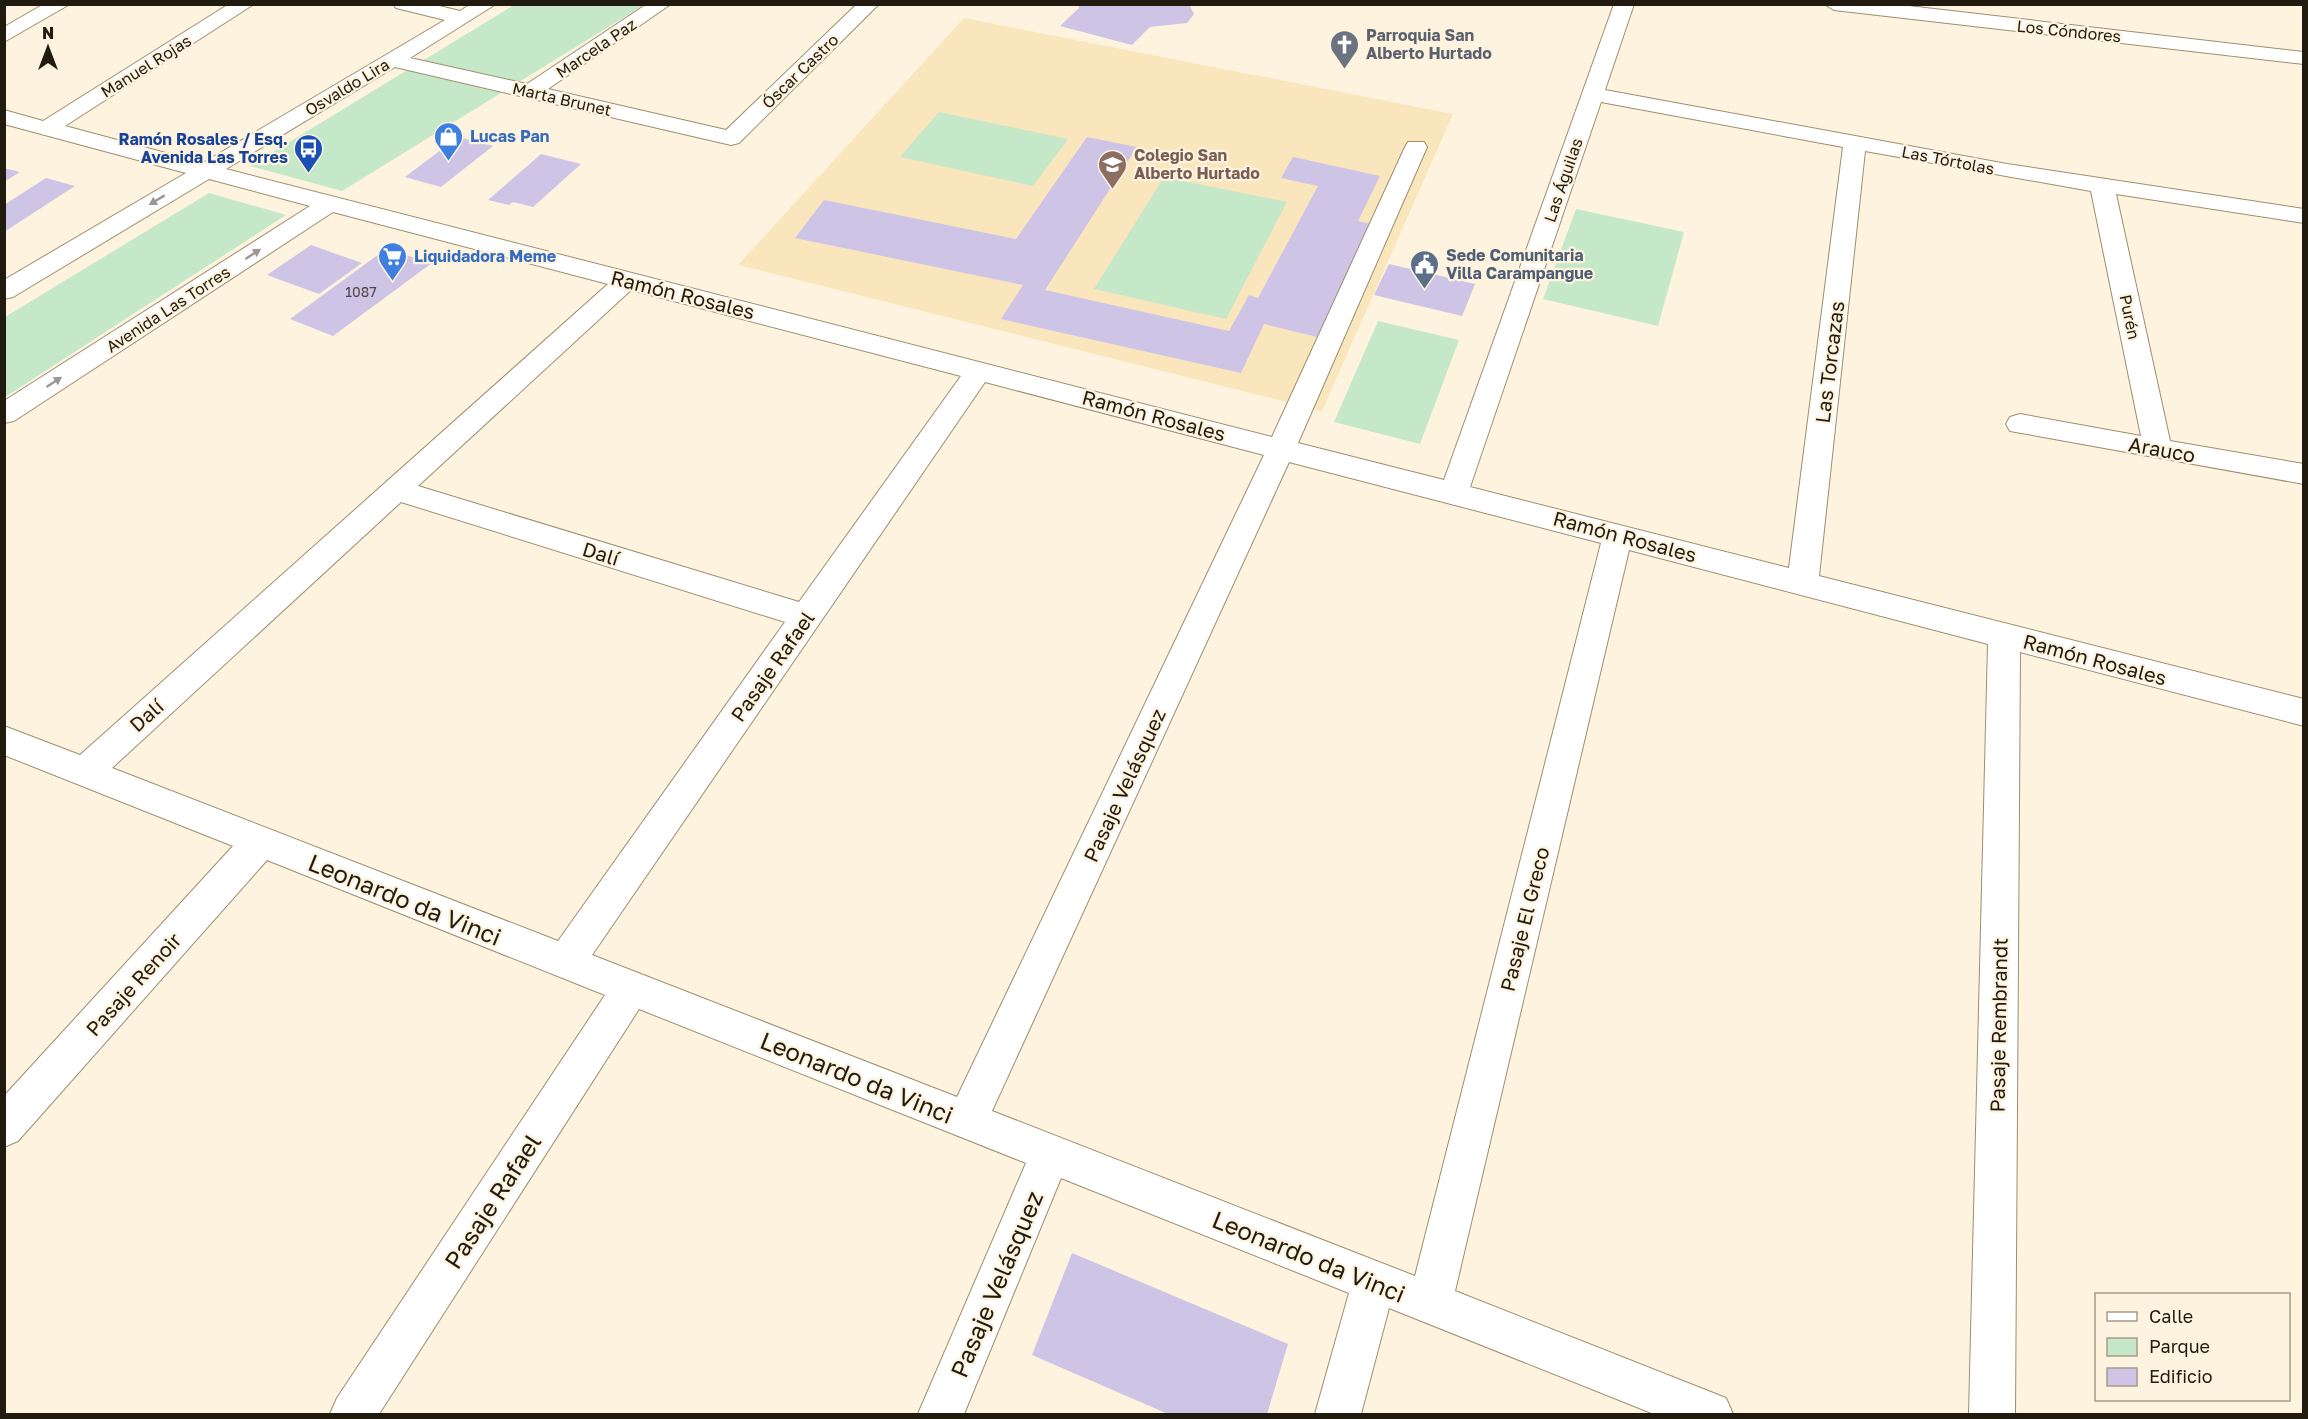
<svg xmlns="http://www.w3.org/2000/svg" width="2308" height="1419" font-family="'Golos Text',sans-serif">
  <rect width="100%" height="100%" fill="#fdf3df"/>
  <!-- built -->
  <path fill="#fae6bc" d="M 964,18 L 1453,114 L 1322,411 L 738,265 Z"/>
  <!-- green -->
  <g fill="#c5e8c9">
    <path d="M 514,5 L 644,5 L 342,191 L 250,166 Z"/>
    <path d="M 939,112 L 1068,139 L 1033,186 L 900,157 Z"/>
    <path d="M 1164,177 L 1287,202 L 1226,319 L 1094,289 Z"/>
    <path d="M 209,193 L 286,215 L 5,397 L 5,317 Z"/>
    <path d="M 1576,209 L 1684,232 L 1658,326 L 1543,299 Z"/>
    <path d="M 1378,321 L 1459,340 L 1420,444 L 1334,422 Z"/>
  </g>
  <!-- building -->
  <g fill="#cec4e6">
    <path d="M 1078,4 L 1189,4 L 1194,14 L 1187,23 L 1150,27 L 1132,45 L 1060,26 L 1079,8 Z"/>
    <path d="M 458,137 L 493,146 L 441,187 L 405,177 Z"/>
    <path d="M 1087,137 L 1137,147 L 1045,290 L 1229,331 L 1249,295 L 1258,298 L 1318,186 L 1281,178 L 1293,157 L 1380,176 L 1358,221 L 1372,224 L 1317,337 L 1264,324 L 1241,373 L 1001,319 L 1023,285 L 795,238 L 824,200 L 1016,239 Z"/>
    <path d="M 541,154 L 581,164 L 533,207 L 513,202 L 509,205 L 488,200 Z"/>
    <path d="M 4,168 L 20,172 L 4,182 Z"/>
    <path d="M 46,178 L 75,186 L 4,232 L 4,205 Z"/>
    <path d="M 311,245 L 362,263 L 319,294 L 267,275 Z"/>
    <path d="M 386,249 L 432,263 L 333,336 L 290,319 Z"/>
    <path d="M 1389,264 L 1475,284 L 1462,316 L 1374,295 Z"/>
    <path d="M 1072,1253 L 1288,1344 L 1267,1414 L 1168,1414 L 1032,1355 Z"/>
  </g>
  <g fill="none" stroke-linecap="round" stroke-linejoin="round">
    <defs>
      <g id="minor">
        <path d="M 44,4 L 70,4 L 4,42 L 4,27 Z"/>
        <path d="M 229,4 L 254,4 L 65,126 L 203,163 L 445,20 L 396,8 L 393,4 L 431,4 L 460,11 L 471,4 L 496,4 L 410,58 L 527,84 L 647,4 L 671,4 L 548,89 L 726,130 L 857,4 L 879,4 L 739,143 L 731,145 L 395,67 L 226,169 L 1272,437 L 1405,147 L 1408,142 L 1424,142 L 1427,147 L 1298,443 L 1444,480 L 1614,4 L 1634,4 L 1605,90 L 2007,164 L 2304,209 L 2304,223 L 2116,194 L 2170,441 L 2304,464 L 2304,484 L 2010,431 L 2006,424 L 2010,417 L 2020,414 L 2141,436 L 2091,191 L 1865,151 L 1819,576 L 2304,699 L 2304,726 L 2020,652 L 2015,1414 L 1969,1414 L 1988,644 L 1629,550 L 1455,1291 L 1726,1398 L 1733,1414 L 1654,1414 L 1389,1308 L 1361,1414 L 1315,1414 L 1349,1293 L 1061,1178 L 964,1414 L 918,1414 L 1026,1163 L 639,1009 L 379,1414 L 330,1414 L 337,1398 L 605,995 L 267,860 L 18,1141 L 4,1147 L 4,1096 L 233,846 L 4,755 L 4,726 L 80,755 L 608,284 L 333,212 L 14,421 L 4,423 L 4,401 L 310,206 L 209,179 L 13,297 L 4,299 L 4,280 L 186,173 L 4,124 L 4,110 L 43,121 ZM 1601,102 L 1843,147 L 1789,568 L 1470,487 ZM 631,290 L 961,376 L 799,602 L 418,486 ZM 985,382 L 1264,455 L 957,1097 L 592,955 ZM 1289,462 L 1601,543 L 1415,1276 L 992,1111 ZM 401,502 L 785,622 L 558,941 L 112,768 Z"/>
        <path d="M 1824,4 L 1891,4 L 2304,52 L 2304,64 L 1834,10 Z"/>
      </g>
    </defs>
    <!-- minor casing -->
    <use href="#minor" stroke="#9e8e6f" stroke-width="2"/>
    <!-- minor -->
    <use href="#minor" fill="#fff" fill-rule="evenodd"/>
  </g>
  <!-- one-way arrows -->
  <defs><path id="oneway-solid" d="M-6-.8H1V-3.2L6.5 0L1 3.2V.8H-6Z" transform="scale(1.5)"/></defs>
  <g fill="#9b9893">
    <use href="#oneway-solid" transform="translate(157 200) rotate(149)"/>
    <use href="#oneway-solid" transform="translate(253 254) rotate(-33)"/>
    <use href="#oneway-solid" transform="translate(54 382) rotate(-33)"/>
  </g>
  <!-- icons -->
  <defs>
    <symbol id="church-pin" viewBox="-11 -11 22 30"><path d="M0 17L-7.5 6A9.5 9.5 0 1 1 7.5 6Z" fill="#6b7280" stroke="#fdf3df"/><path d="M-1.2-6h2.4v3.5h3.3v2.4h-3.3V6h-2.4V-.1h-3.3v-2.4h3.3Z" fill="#fff"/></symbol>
    <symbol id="shop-pin" viewBox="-11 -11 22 30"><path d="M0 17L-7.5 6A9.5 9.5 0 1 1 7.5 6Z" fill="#3f7fe0" stroke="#fdf3df"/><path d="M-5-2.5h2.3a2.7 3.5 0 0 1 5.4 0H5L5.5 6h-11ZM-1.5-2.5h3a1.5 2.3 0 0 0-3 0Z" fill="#fff"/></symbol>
    <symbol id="bus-pin" viewBox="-11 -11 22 30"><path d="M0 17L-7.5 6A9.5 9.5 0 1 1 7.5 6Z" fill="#1a4fb4" stroke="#fdf3df"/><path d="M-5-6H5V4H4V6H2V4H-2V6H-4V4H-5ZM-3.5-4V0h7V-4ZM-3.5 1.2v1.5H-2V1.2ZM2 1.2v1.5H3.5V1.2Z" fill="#fff"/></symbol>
    <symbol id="school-pin" viewBox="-11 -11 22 30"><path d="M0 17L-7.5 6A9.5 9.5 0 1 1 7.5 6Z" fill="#8d6e63" stroke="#fdf3df"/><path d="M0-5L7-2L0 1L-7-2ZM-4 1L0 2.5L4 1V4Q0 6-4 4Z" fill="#fff"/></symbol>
    <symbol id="supermarket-pin" viewBox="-11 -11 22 30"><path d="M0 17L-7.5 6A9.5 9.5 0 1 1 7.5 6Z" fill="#3f7fe0" stroke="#fdf3df"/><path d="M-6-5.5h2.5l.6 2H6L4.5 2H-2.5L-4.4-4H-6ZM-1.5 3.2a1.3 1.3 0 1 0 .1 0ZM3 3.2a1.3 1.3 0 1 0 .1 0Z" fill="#fff"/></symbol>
    <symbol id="civic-pin" viewBox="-11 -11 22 30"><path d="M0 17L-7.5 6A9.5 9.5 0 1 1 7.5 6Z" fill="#5c6f8a" stroke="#fdf3df"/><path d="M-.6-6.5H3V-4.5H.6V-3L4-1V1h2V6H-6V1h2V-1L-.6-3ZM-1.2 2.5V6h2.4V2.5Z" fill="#fff"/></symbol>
  </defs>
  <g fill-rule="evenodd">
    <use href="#church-pin" x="1328" y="28" width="33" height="45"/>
    <use href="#shop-pin" x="432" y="120" width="33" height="45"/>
    <use href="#bus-pin" x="292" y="132" width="33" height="45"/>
    <use href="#school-pin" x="1096" y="148" width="33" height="45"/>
    <use href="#supermarket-pin" x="376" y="240" width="33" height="45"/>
    <use href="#civic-pin" x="1408" y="248" width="33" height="45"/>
  </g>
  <g text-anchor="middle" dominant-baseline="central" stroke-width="4.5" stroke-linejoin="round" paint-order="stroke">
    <!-- far-number labels -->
    <g font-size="14" fill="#4c4444">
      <text x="361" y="291">1087</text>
    </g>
    <!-- far-street labels -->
    <g font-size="16" fill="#211a0e" stroke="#fdf3df">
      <text transform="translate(2069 31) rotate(6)">Los Cóndores</text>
      <text transform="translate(596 48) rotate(-34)">Marcela Paz</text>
      <text transform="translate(146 66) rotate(-32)">Manuel Rojas</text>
      <text transform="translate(800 71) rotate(-44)">Óscar Castro</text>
      <text transform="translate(347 87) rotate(-31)">Osvaldo Lira</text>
      <text transform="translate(562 99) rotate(13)">Marta Brunet</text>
      <text transform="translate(1948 160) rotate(11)">Las Tórtolas</text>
      <text transform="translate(1563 180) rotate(-71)">Las Águilas</text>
      <text transform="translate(168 309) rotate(-33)">Avenida Las Torres</text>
      <text transform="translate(2130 317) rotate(78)">Purén</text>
    </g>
    <!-- far-worship labels -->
    <g font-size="16" font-weight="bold" fill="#5b616d" stroke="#fdf3df" text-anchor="start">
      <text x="1366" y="35">Parroquia San<tspan x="1366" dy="18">Alberto Hurtado</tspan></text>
    </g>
    <!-- far-shop labels -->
    <g font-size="16" font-weight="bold" fill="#366cbe" stroke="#fdf3df" text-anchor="start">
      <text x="470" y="136">Lucas Pan</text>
      <text x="414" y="256">Liquidadora Meme</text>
    </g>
    <!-- far-transit labels -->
    <g font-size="16" font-weight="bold" fill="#164399" stroke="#fdf3df" text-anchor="end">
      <text x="288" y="139">Ramón Rosales / Esq.<tspan x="288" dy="18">Avenida Las Torres</tspan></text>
    </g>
    <!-- far-education labels -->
    <g font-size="16" font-weight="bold" fill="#785e54" stroke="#fdf3df" text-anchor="start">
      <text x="1134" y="155">Colegio San<tspan x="1134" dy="18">Alberto Hurtado</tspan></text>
    </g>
    <!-- far-service labels -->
    <g font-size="16" font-weight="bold" fill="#4e5e75" stroke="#fdf3df" text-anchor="start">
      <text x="1446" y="255">Sede Comunitaria<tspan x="1446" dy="18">Villa Carampangue</tspan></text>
    </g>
    <!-- street labels -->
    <g font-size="20" fill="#211a0e" stroke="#fdf3df">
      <text transform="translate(683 294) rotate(14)">Ramón Rosales</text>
      <text transform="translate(1829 362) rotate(-83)">Las Torcazas</text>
      <text transform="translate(1154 415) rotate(15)">Ramón Rosales</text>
      <text transform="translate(2162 449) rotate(10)">Arauco</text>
      <text transform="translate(1625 536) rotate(15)">Ramón Rosales</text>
      <text transform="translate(601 553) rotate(17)">Dalí</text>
      <text transform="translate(2095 659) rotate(15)">Ramón Rosales</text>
      <text transform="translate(772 666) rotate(-55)">Pasaje Rafael</text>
      <text transform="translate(146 715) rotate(-42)">Dalí</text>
      <text transform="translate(1124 785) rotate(-65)">Pasaje Velásquez</text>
      <text transform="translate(1524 919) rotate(-76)">Pasaje El Greco</text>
      <text transform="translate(133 984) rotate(-48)">Pasaje Renoir</text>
      <text transform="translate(1998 1025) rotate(-89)">Pasaje Rembrandt</text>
    </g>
    <!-- near-street labels -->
    <g font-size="24" fill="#211a0e" stroke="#fdf3df">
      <text transform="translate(405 899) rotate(22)">Leonardo da Vinci</text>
      <text transform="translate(857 1077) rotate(22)">Leonardo da Vinci</text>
      <text transform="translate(492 1201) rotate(-57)">Pasaje Rafael</text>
      <text transform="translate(1309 1256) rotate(22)">Leonardo da Vinci</text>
      <text transform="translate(996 1284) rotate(-67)">Pasaje Velásquez</text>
    </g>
  </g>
  <!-- border -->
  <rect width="2308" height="1419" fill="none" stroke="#211a0e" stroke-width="12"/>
  <!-- legend -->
  <rect x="2095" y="1293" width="195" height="108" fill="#fdf3df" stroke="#a59c8b" stroke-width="1.5"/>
  <rect x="2107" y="1312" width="30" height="9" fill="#ffffff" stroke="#a59c8b" stroke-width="1.5"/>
  <text x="2149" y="1323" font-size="18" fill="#211a0e">Calle</text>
  <rect x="2107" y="1338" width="30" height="18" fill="#c5e8c9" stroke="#a59c8b" stroke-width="1.5"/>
  <text x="2149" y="1353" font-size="18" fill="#211a0e">Parque</text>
  <rect x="2107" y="1368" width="30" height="18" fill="#cec4e6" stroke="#a59c8b" stroke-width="1.5"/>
  <text x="2149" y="1383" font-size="18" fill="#211a0e">Edificio</text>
  <!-- north arrow -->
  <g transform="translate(48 48)" stroke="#fdf3df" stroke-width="4.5" paint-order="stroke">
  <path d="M0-4.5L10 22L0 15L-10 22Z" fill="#211a0e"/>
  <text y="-9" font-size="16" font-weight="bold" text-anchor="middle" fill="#211a0e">N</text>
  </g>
</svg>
